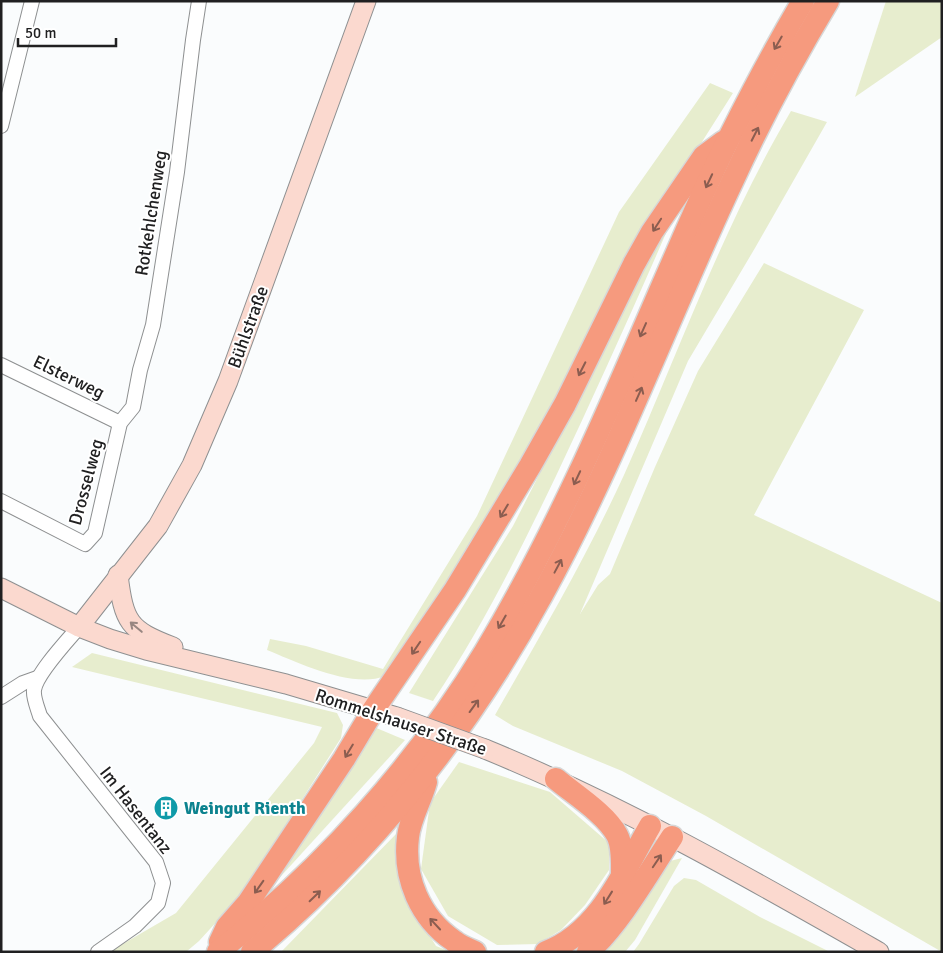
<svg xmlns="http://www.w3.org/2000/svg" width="943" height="953" font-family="Signika,sans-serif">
  <rect width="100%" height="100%" fill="#fafcfd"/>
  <!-- green -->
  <g fill="#e7edce">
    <path d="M 886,1 L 942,1 L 942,37 L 855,97 Z"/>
    <path d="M 710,83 L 733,93 L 700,145 L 638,234 L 563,383 L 497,502 L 432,610 L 385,676 C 353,689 299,663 267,650 L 270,639 L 306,646 L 383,669 L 477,516 L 619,212 Z"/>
    <path d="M 791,111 L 827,122 L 755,248 L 688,361 L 580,614 L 598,585 L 610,574 L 655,467 L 698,371 L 764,263 L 864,310 L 754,515 L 942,603 L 942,952 L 706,816 L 622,771 L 513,726 L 495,715 C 540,636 586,558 624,475 C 678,354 723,226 791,111 Z"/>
    <path d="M 677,208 C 638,298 598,387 556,476 C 519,553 481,630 433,701 L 409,693 L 513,526 L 655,247 Z"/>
    <path d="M 92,653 L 337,713 L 343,725 L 341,738 L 242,894 L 199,941 L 186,952 L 109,952 L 176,913 L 314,743 L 322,727 L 72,667 Z"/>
    <path d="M 374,727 L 405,740 L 272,886 Z"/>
    <path d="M 459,762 L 550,792 L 609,843 L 609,870 L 585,905 L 561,930 L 538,944 L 497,945 L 448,916 L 421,869 L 430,803 Z"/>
    <path d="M 399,831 L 402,891 L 436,946 L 451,952 L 281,952 Z"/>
    <path d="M 682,858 L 635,940 L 625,952 L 600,952 L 666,862 Z"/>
    <path d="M 684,878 L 696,880 L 760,917 L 830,952 L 633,952 L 639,944 L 674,886 Z"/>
  </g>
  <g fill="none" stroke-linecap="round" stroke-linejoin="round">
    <defs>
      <g id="minor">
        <path d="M 1,126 L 32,1"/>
        <path d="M 1,365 L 120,423"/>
        <path d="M 1,501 L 85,544 L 95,533 L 120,423 L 133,407 L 140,370 L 153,325 L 177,172 L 193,40 L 199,1"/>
        <path d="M 79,627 C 67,641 36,674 34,690 C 33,698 38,709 40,716 L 156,862 L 163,883 L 158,903 L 135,926 L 98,952"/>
        <path d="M 1,697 L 23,683 L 37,678"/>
      </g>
      <g id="secondary">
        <path d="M 118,575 C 124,622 128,630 173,647"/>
        <path d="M 1,588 L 79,627 L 110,639 L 146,650 L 286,684 L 397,717"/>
        <path d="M 79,627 L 158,526 L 192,465 L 228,381 L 366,1"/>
        <path d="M 485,749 C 622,805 751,879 879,952"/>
      </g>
      <g id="trunk">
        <path d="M 556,779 C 574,794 606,814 617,835 C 623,846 622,862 622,874"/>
        <path d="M 426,782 C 421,801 410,818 408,837 C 403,878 420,918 454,941 C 460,946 468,949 475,952"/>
        <path d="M 220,942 L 227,927 L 248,903 L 344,759 L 374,709 L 455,590 L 530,466 L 565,404 L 634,264 L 652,232 L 704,156 L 723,142"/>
        <path d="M 218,952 C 323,869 416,766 485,652 C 554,537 607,414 660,291 C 683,239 705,186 730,136 C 753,90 777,45 803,1"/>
        <path d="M 252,952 C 371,853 468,731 542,595 C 615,462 668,318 733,180 C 761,119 793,59 828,1"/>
        <path d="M 546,952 C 599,933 624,871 650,826"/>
        <path d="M 588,952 C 619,925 649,872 672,837"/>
      </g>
    </defs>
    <!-- minor casing -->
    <use href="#minor" stroke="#8e9091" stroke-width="16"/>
    <!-- secondary casing -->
    <use href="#secondary" stroke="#8e9091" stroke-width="21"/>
    <!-- trunk casing -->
    <use href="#trunk" stroke="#d7d7d7" stroke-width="25"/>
    <!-- minor -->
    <use href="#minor" stroke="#fff" stroke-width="14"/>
    <!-- secondary -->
    <use href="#secondary" stroke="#fbd9cf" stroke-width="19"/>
    <!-- trunk -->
    <use href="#trunk" stroke="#f69a7e" stroke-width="22"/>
    <defs>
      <path id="secondary-bridge" d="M 397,717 L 485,749"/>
    </defs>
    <!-- secondary-bridge casing -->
    <use href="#secondary-bridge" stroke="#8e9091" stroke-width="21" stroke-linecap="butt"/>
    <!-- secondary-bridge -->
    <use href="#secondary-bridge" stroke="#fbd9cf" stroke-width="19"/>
  </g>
  <!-- one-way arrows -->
  <defs><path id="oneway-shaft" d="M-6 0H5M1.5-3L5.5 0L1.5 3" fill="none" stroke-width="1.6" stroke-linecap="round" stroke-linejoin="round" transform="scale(1.25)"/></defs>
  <g stroke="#8b5d50">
    <use href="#oneway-shaft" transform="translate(778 43) rotate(120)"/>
    <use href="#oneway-shaft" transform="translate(755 134) rotate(-63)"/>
    <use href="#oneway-shaft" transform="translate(709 181) rotate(115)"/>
    <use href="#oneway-shaft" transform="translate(657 225) rotate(123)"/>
    <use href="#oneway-shaft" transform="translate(643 330) rotate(114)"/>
    <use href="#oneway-shaft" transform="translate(582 369) rotate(117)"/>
    <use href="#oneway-shaft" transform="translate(639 394) rotate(-66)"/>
    <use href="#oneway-shaft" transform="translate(577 478) rotate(115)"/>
    <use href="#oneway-shaft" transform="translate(504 511) rotate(121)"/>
    <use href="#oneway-shaft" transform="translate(558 566) rotate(-62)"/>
    <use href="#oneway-shaft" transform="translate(502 622) rotate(120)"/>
    <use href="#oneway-shaft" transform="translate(416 648) rotate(124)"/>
    <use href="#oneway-shaft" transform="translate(474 706) rotate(-54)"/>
    <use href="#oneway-shaft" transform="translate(349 751) rotate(121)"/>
    <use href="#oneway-shaft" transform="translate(657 861) rotate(-56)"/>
    <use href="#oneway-shaft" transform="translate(259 887) rotate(125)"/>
    <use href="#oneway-shaft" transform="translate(315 896) rotate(-44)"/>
    <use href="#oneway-shaft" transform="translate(608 898) rotate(122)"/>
    <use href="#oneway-shaft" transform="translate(435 924) rotate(-133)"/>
  </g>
  <use stroke="#988681" href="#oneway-shaft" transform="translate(136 627) rotate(-140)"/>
  <!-- icons -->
  <defs>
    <symbol id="building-disc" viewBox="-11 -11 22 22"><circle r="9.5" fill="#0f9aa8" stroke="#fff"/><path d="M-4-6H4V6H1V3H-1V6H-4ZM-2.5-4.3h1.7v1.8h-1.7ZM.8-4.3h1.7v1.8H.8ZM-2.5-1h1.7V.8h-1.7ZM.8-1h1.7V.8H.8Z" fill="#fff"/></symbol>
  </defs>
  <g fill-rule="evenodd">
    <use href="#building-disc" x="152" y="794" width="28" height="28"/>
  </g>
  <g text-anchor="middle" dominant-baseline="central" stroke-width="4" stroke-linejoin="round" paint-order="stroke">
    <!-- street labels -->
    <g font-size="18" fill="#202021" stroke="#fff">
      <text transform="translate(151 213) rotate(-81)">Rotkehlchenweg</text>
      <text transform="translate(248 327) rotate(-70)">Bühlstraße</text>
      <text transform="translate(69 377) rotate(26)">Elsterweg</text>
      <text transform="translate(86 482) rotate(-75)">Drosselweg</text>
      <text transform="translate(401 722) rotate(18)">Rommelshauser Straße</text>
      <text transform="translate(136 810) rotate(52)">Im Hasentanz</text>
    </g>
    <!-- culture labels -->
    <g font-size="18" font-weight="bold" fill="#0d838f" stroke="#fff" text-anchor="start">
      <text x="184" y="808">Weingut Rienth</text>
    </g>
  </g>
  <!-- border -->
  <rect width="943" height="953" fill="none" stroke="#202021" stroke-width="5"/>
  <!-- scale -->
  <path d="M18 38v8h98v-8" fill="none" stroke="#202021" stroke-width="2.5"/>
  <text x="25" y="38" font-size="15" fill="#202021" stroke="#ffffff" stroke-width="4" paint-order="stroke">50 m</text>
</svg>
